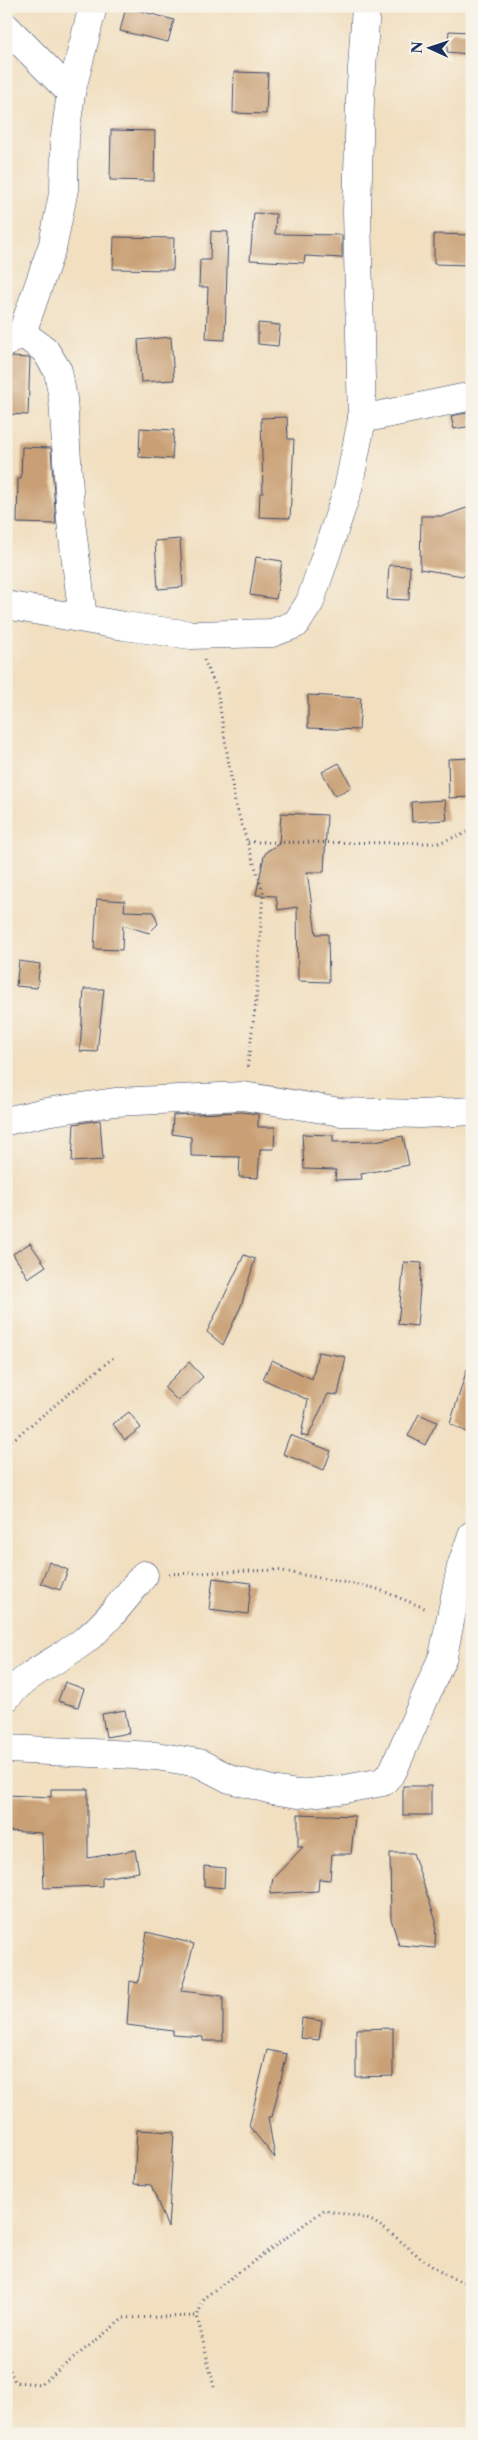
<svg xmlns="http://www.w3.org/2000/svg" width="478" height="2440" font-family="'Libre Caslon Text',serif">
  <rect width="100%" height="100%" fill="#f7f3e8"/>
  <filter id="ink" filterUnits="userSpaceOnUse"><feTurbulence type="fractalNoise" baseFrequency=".02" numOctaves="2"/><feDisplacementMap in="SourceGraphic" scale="10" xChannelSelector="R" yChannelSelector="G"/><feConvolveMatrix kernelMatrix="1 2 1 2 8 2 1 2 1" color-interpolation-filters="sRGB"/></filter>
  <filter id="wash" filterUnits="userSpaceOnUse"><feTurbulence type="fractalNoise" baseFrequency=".0096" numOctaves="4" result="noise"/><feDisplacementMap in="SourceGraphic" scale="20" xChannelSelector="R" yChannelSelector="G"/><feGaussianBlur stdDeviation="1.12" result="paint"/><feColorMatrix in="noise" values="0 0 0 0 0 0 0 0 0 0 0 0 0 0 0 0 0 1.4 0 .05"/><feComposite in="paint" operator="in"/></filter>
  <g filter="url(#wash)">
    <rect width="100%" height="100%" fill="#f1dfc0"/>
    <g id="blocks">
      <!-- building -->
      <g fill="#c9a076">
        <path d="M 126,7 L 174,20 L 168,42 L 120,31 Z"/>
        <path d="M 449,31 L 470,32 L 469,54 L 447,52 Z"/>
        <path d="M 234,72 L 268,73 L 266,114 L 233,113 Z"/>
        <path d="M 111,130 L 155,131 L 154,181 L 110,180 Z"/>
        <path d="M 254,213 L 276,214 L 275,234 L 342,235 L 342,258 L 305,256 L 304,263 L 250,260 Z"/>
        <path d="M 211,231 L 228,232 L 225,340 L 206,339 L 208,287 L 199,287 L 200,260 L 210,260 Z"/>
        <path d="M 434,234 L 472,235 L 472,265 L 434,264 Z"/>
        <path d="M 114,237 L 174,238 L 173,270 L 113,269 Z"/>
        <path d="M 258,323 L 280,325 L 278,346 L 258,344 Z"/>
        <path d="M 171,337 L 174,380 L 141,382 L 138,340 Z"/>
        <path d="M 11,357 L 30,358 L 28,415 L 6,414 L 6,359 Z"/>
        <path d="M 472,412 L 472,426 L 454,429 L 451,416 Z"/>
        <path d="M 287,417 L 288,439 L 294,439 L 290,518 L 259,517 L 260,493 L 263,493 L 261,418 Z"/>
        <path d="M 140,428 L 174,430 L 172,459 L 139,457 Z"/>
        <path d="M 22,447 L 51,448 L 56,524 L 17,523 L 18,479 L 21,479 Z"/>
        <path d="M 472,506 L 472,572 L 463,576 L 420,569 L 421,516 L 444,516 Z"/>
        <path d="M 180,539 L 183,587 L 158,589 L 155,541 Z"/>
        <path d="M 256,557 L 282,561 L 276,599 L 250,595 Z"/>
        <path d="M 389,565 L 410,566 L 409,600 L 387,599 Z"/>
        <path d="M 308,695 L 361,698 L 359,730 L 308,728 Z"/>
        <path d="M 472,758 L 472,797 L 449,798 L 448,759 Z"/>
        <path d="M 339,763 L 352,787 L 335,796 L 322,772 Z"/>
        <path d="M 445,800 L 447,820 L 412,822 L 411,802 Z"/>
        <path d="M 281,813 L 327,815 L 324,872 L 307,872 L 316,934 L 328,934 L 329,982 L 298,981 L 297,907 L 278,910 L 276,896 L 256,895 L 264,856 L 267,851 L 279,844 Z"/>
        <path d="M 97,899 L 125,901 L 124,911 L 154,912 L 158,924 L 149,933 L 123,925 L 122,950 L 94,949 Z"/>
        <path d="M 19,961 L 40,964 L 37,988 L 16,986 Z"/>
        <path d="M 84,989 L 104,989 L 97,1052 L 80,1051 Z"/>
        <path d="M 242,1112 L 258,1114 L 258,1127 L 275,1127 L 274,1149 L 260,1149 L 258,1178 L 239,1177 L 240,1157 L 191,1156 L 191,1137 L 172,1134 L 173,1115 Z"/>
        <path d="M 100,1120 L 103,1160 L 72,1162 L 74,1124 Z"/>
        <path d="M 302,1134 L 333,1135 L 333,1142 L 375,1141 L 403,1136 L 409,1165 L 361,1174 L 362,1179 L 335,1180 L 336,1170 L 304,1169 Z"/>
        <path d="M 30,1243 L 46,1266 L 28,1278 L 13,1254 Z"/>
        <path d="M 244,1255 L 255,1259 L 241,1306 L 223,1345 L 207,1332 Z"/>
        <path d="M 404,1262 L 422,1263 L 417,1326 L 398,1324 Z"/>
        <path d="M 318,1352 L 346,1357 L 338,1395 L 328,1394 L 308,1437 L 301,1435 L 308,1400 L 263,1379 L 272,1360 L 312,1379 Z"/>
        <path d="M 189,1362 L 203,1377 L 178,1401 L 164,1387 Z"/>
        <path d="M 467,1369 L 472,1370 L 472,1435 L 450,1424 Z"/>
        <path d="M 129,1412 L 141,1428 L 125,1440 L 113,1424 Z"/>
        <path d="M 419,1414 L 437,1422 L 425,1445 L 408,1436 Z"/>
        <path d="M 290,1435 L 331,1451 L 324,1470 L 283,1454 Z"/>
        <path d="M 49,1562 L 68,1570 L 60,1590 L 41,1583 Z"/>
        <path d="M 213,1578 L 251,1583 L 248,1614 L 209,1609 Z"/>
        <path d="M 65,1682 L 84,1689 L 78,1707 L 58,1701 Z"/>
        <path d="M 125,1710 L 129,1733 L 106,1737 L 102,1714 Z"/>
        <rect x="403" y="1786" width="28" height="29"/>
        <path d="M 51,1789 L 88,1789 L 88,1858 L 135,1850 L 139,1872 L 102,1878 L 102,1886 L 44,1888 L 42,1833 L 6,1831 L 6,1795 L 51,1797 Z"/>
        <path d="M 298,1814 L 355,1816 L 351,1854 L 332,1854 L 330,1880 L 319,1879 L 318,1891 L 270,1894 L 273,1878 L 303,1847 L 298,1847 Z"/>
        <path d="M 390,1853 L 413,1853 L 436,1921 L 435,1948 L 399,1945 L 391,1919 Z"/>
        <path d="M 204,1866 L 225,1868 L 224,1888 L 204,1886 Z"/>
        <path d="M 147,1932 L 194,1944 L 181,1991 L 223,1996 L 223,2041 L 203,2041 L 203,2037 L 173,2035 L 173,2031 L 127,2025 L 130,1981 L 138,1983 Z"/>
        <path d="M 302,2018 L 322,2021 L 319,2040 L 300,2038 Z"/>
        <path d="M 393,2028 L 393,2076 L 356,2077 L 356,2029 Z"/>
        <path d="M 267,2050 L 287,2054 L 272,2117 L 268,2117 L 275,2158 L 249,2126 Z"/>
        <path d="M 137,2130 L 174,2132 L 168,2228 L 151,2185 L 134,2184 Z"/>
      </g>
    </g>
  </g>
  <g filter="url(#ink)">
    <use href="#blocks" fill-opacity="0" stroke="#3b496d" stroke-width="1"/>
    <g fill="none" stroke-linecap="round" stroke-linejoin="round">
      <defs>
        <g id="minor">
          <path d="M 6,27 L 71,93"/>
          <path d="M 22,333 L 45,350 L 58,371 L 63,399 L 71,521 L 83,618"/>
          <path d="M 6,343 L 22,333 L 53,244 L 64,189 L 65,136 L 71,93 L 93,6"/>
          <path d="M 362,419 L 472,396"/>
          <path d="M 6,605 L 124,626 L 191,635 L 272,633 L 296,624 L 310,602 L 348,489 L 362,419 L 357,212 L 360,100 L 366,6"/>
          <path d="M 6,1121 L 46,1112 L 115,1102 L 243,1096 L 341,1112 L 421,1114 L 472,1111"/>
          <path d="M 6,1698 C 26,1673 59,1660 84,1641 C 108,1622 125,1598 144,1575"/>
          <path d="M 6,1749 L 156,1756 L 199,1763 L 230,1779 L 272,1790 L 298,1794 L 339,1790 L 383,1782 L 393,1771 L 443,1656 L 461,1567 L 472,1535"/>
        </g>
      </defs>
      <!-- minor casing -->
      <use href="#minor" stroke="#3b496d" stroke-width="29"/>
      <!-- path -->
      <g stroke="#3b496d" stroke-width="3" stroke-dasharray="1 4" stroke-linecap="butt">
        <path d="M 204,660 L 217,689 L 235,803 L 263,892 L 256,1001 L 247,1070"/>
        <path d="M 248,842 L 438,843 L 472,831"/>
        <path d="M 6,1441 L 16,1437 L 114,1357"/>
        <path d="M 169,1574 L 276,1570 L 375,1588 L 427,1609"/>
        <path d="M 6,2361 L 15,2382 L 41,2384 L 124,2318 L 197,2316"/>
        <path d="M 214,2387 L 197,2316 L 205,2297 L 324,2210 C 339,2214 361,2215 374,2222 C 407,2241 432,2277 472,2284"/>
      </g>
      <!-- minor -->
      <use href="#minor" stroke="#fff" stroke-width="28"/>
    </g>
  </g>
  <!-- margin -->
  <rect width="478" height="2440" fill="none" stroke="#f7f3e8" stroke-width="25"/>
  <!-- north arrow -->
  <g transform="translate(430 48) rotate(273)" stroke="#f7f3e8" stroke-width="4" paint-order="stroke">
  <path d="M0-4L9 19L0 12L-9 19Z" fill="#1b2f5e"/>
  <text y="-8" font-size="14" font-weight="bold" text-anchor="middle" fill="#1b2f5e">N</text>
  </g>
</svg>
